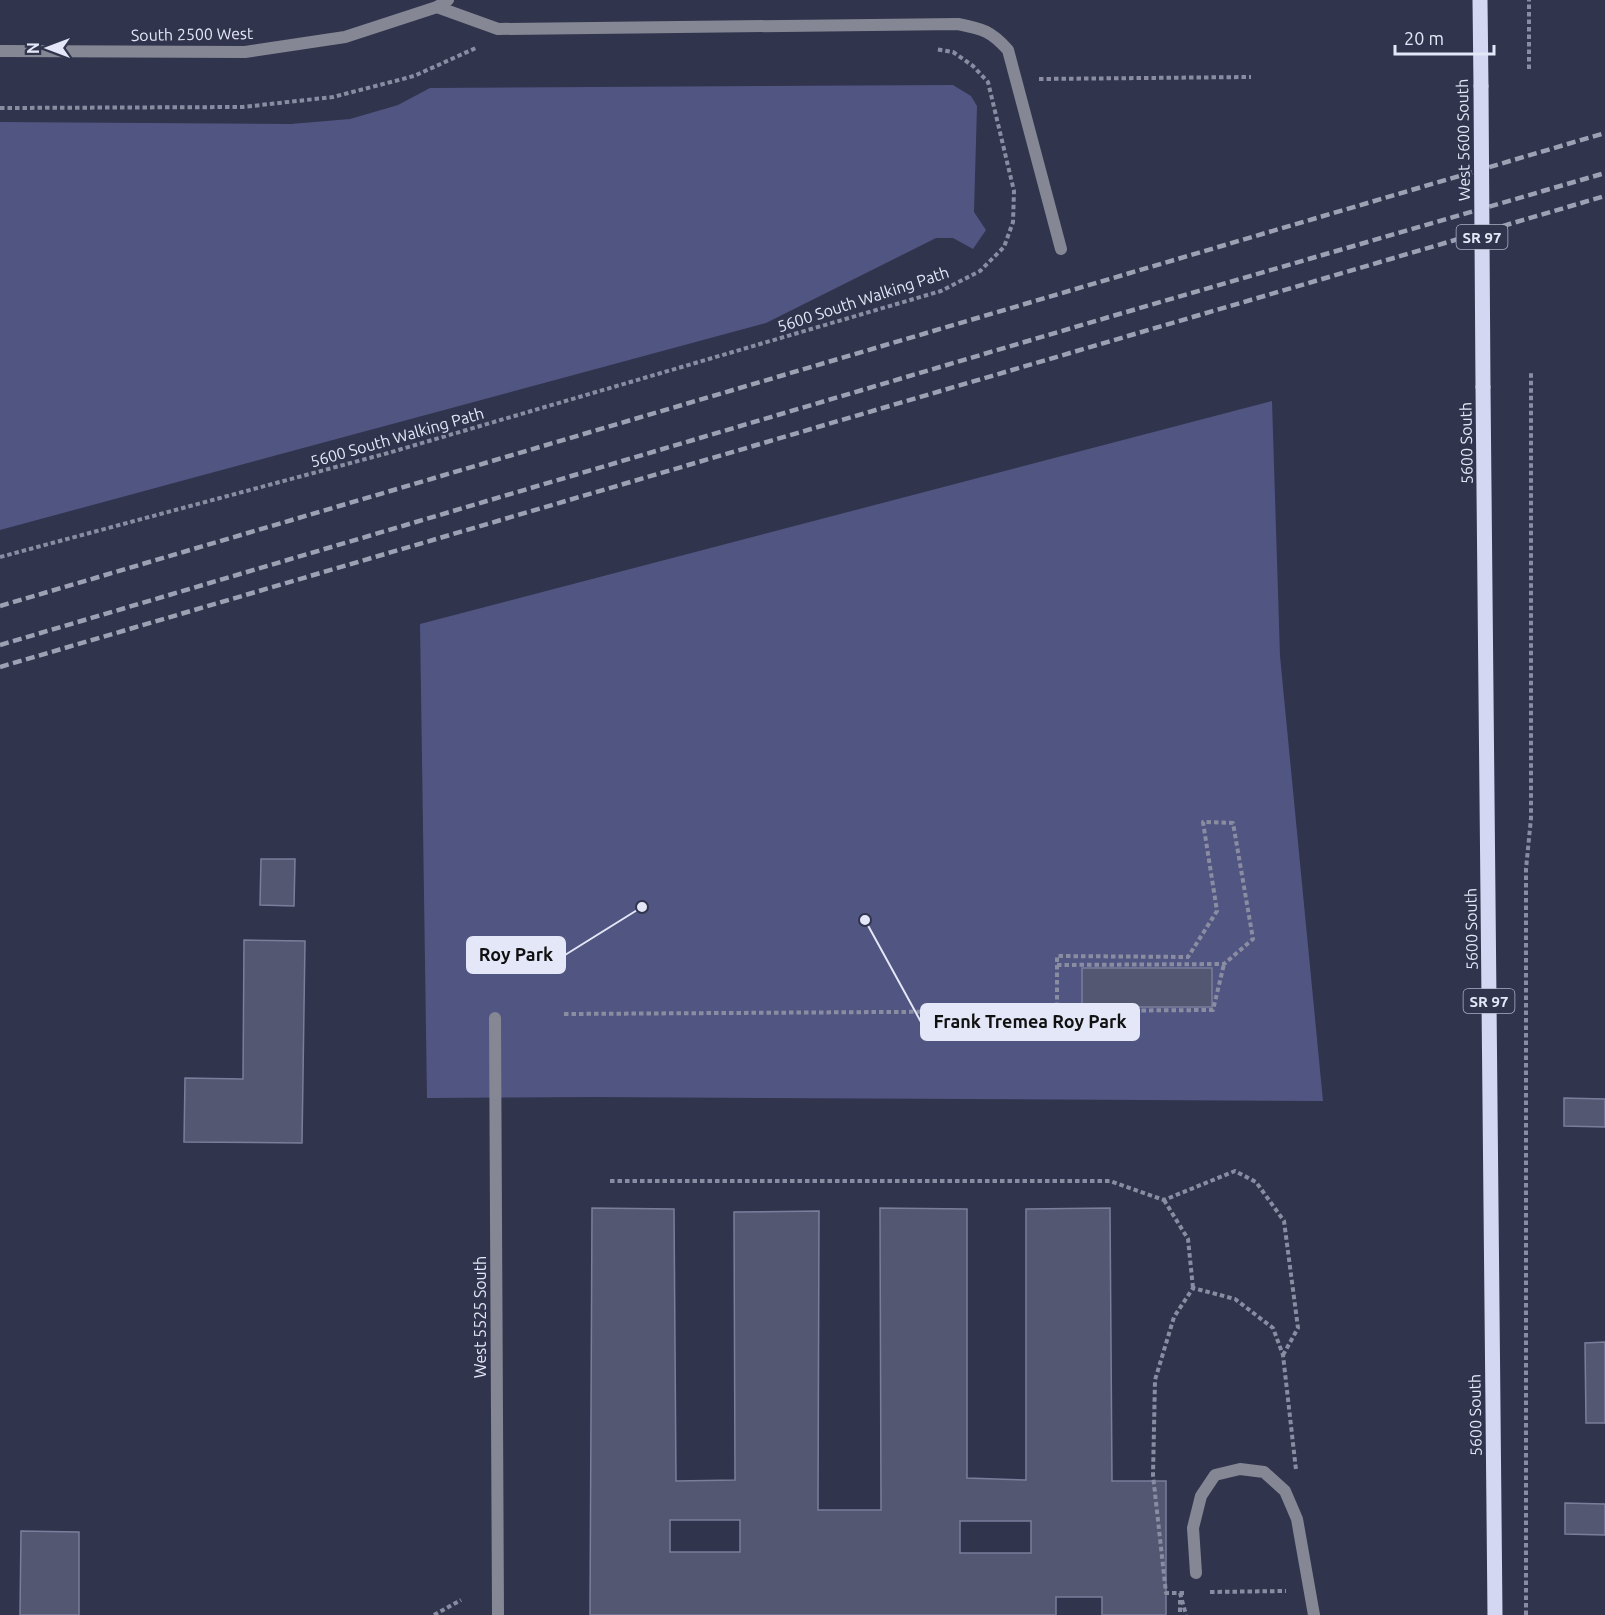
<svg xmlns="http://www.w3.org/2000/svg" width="1605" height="1615" font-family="Ubuntu,sans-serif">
  <rect width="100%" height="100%" fill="#31344d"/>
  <!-- green -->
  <g fill="#515581">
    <path d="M 953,85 L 971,96 L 977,106 L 974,212 L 986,230 L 973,249 L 953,238 L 936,238 L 766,323 L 0,530 L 0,122 L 291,124 L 350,119 L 398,105 L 430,88 Z"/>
    <path d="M 1272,401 L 1280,656 L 1323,1101 L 594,1097 L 427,1098 L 420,624 Z"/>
  </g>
  <!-- building -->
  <g fill="#535772" stroke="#7a7e9b" stroke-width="1.5" fill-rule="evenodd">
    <path d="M 261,859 L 295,859 L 294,906 L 260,905 Z"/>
    <path d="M 244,940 L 305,941 L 302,1143 L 184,1142 L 185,1078 L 243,1079 Z"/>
    <rect x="1082" y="968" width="130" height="39"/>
    <path d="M 1564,1098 L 1605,1099 L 1605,1127 L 1564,1126 Z"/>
    <path d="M 592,1208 L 674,1209 L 676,1481 L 735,1480 L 734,1212 L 819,1211 L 818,1510 L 881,1510 L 880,1208 L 967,1209 L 967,1478 L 1026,1480 L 1026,1209 L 1110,1208 L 1112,1481 L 1166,1481 L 1166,1615 L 1102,1615 L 1102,1597 L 1056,1597 L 1056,1615 L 590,1615 ZM 670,1520 L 740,1520 L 740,1552 L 670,1552 ZM 960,1521 L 1031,1521 L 1031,1553 L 960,1553 Z"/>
    <path d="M 1605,1342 L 1605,1423 L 1586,1423 L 1585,1343 Z"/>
    <path d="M 1565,1503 L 1605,1504 L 1605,1535 L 1565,1534 Z"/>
    <path d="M 21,1531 L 79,1532 L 79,1615 L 20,1615 Z"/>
  </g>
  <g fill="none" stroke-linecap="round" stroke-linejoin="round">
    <!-- path -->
    <g stroke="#8a8da2" stroke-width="4" stroke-dasharray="4.5 3" stroke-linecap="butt">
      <path d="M 1529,69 L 1529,0"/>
      <path d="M 1039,79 L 1251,77"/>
      <path d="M 0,108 L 243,107 L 333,97 L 414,76 L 478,47"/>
      <path d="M 0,557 L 388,453 L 941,291 L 980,271 L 1004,247 L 1013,222 L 1014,191 L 988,82 L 973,66 L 953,52 L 935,49"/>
      <path d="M 1057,965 L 1224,964 L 1253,939 L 1233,823 L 1203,822 L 1217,911 L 1188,957 L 1057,956 L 1057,1011"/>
      <path d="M 564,1014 L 1213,1010 L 1224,964"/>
      <path d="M 610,1181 L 1110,1181 L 1164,1200 L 1235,1171 L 1256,1182 L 1284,1221 L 1298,1328 L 1283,1355"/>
      <path d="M 1164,1200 L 1188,1239 L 1193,1288"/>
      <path d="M 1210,1592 L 1286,1591"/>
      <path d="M 1180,1593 L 1186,1615"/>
      <path d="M 1184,1593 L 1166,1593 L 1153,1475 L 1155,1380 L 1174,1317 L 1193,1288 L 1235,1299 L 1273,1328 L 1283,1355 L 1296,1470"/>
      <path d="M 1180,1600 L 1180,1615"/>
      <path d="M 434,1615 L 461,1600"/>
      <path d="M 1526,1615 L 1526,869 L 1531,818 L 1531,373"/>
    </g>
    <!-- service -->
    <g stroke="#858794" stroke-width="12">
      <path d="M 437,7 L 498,29 L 958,24 C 983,29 991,31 1008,50 L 1061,249"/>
      <path d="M 1196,1573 L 1193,1528 L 1201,1496 L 1215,1475 L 1240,1469 L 1264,1472 L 1285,1491 L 1297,1519 L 1314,1615"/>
    </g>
    <!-- minor -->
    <g stroke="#858794" stroke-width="12">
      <path d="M 0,51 L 245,52 L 345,37 L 437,7 L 448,0"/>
      <path d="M 495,1018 L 498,1615"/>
    </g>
    <!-- primary -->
    <g stroke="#d3d7f2" stroke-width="15">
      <path d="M 1480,0 L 1481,86"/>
      <path d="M 1483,387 L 1495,1615"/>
    </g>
    <!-- rail -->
    <g stroke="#9ea1b4" stroke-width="4.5" stroke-dasharray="9 4.5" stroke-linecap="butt">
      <path d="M 0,606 L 1605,133"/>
      <path d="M 0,645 L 1109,317 L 1605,173"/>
      <path d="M 0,667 L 1605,196"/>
    </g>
    <!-- primary-bridge -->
    <path stroke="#d3d7f2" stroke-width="15" d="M 1481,86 L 1483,387"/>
  </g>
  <g text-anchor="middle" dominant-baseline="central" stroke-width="4.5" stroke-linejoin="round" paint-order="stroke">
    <!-- shield labels -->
    <g fill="#31344d" stroke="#aeb1c4" stroke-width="1.5">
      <rect x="1456.5" y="225" width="51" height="24" rx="4.5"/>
      <rect x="1463.5" y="989" width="51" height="24" rx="4.5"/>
    </g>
    <g font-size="15" font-weight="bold" fill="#e4e7f7">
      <text x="1482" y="237">SR 97</text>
      <text x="1489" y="1001">SR 97</text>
    </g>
    <!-- street labels -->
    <g font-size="16" fill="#e4e7f7" stroke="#31344d">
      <text transform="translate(192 34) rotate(-1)">South 2500 West</text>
      <text transform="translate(1463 140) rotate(-91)">West 5600 South</text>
      <text transform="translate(863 299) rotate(-18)">5600 South Walking Path</text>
      <text transform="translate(397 437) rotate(-16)">5600 South Walking Path</text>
      <text transform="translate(1466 443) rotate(-91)">5600 South</text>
      <text transform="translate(1471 929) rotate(-91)">5600 South</text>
      <text transform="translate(480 1317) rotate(-90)">West 5525 South</text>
      <text transform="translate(1475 1415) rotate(-91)">5600 South</text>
    </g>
  </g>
  <!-- callouts -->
  <path fill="none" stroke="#e4e7f7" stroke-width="2" d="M642 907L565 955M865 920L921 1022"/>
  <g fill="#e4e7f7" stroke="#31344d" stroke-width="2">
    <circle cx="642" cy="907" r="6"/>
    <circle cx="865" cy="920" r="6"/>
  </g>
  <g fill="#e4e7f7" stroke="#e4e7f7" stroke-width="2">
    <rect x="467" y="937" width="98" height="36" rx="6"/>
    <rect x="921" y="1004" width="218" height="36" rx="6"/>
  </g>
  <g font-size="18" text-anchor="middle" font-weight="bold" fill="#111">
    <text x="516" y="961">Roy Park</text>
    <text x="1030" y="1028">Frank Tremea Roy Park</text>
  </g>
  <!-- north arrow -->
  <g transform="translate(48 48) rotate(270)" stroke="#31344d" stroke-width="4.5" paint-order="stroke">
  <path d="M0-4.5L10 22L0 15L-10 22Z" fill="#e4e7f7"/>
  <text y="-9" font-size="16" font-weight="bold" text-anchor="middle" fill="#e4e7f7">N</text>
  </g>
  <!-- scale -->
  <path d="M1395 45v9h99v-9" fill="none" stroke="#e4e7f7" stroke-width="3"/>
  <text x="1404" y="45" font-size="18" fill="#e4e7f7" stroke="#31344d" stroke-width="4.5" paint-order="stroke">20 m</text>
</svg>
